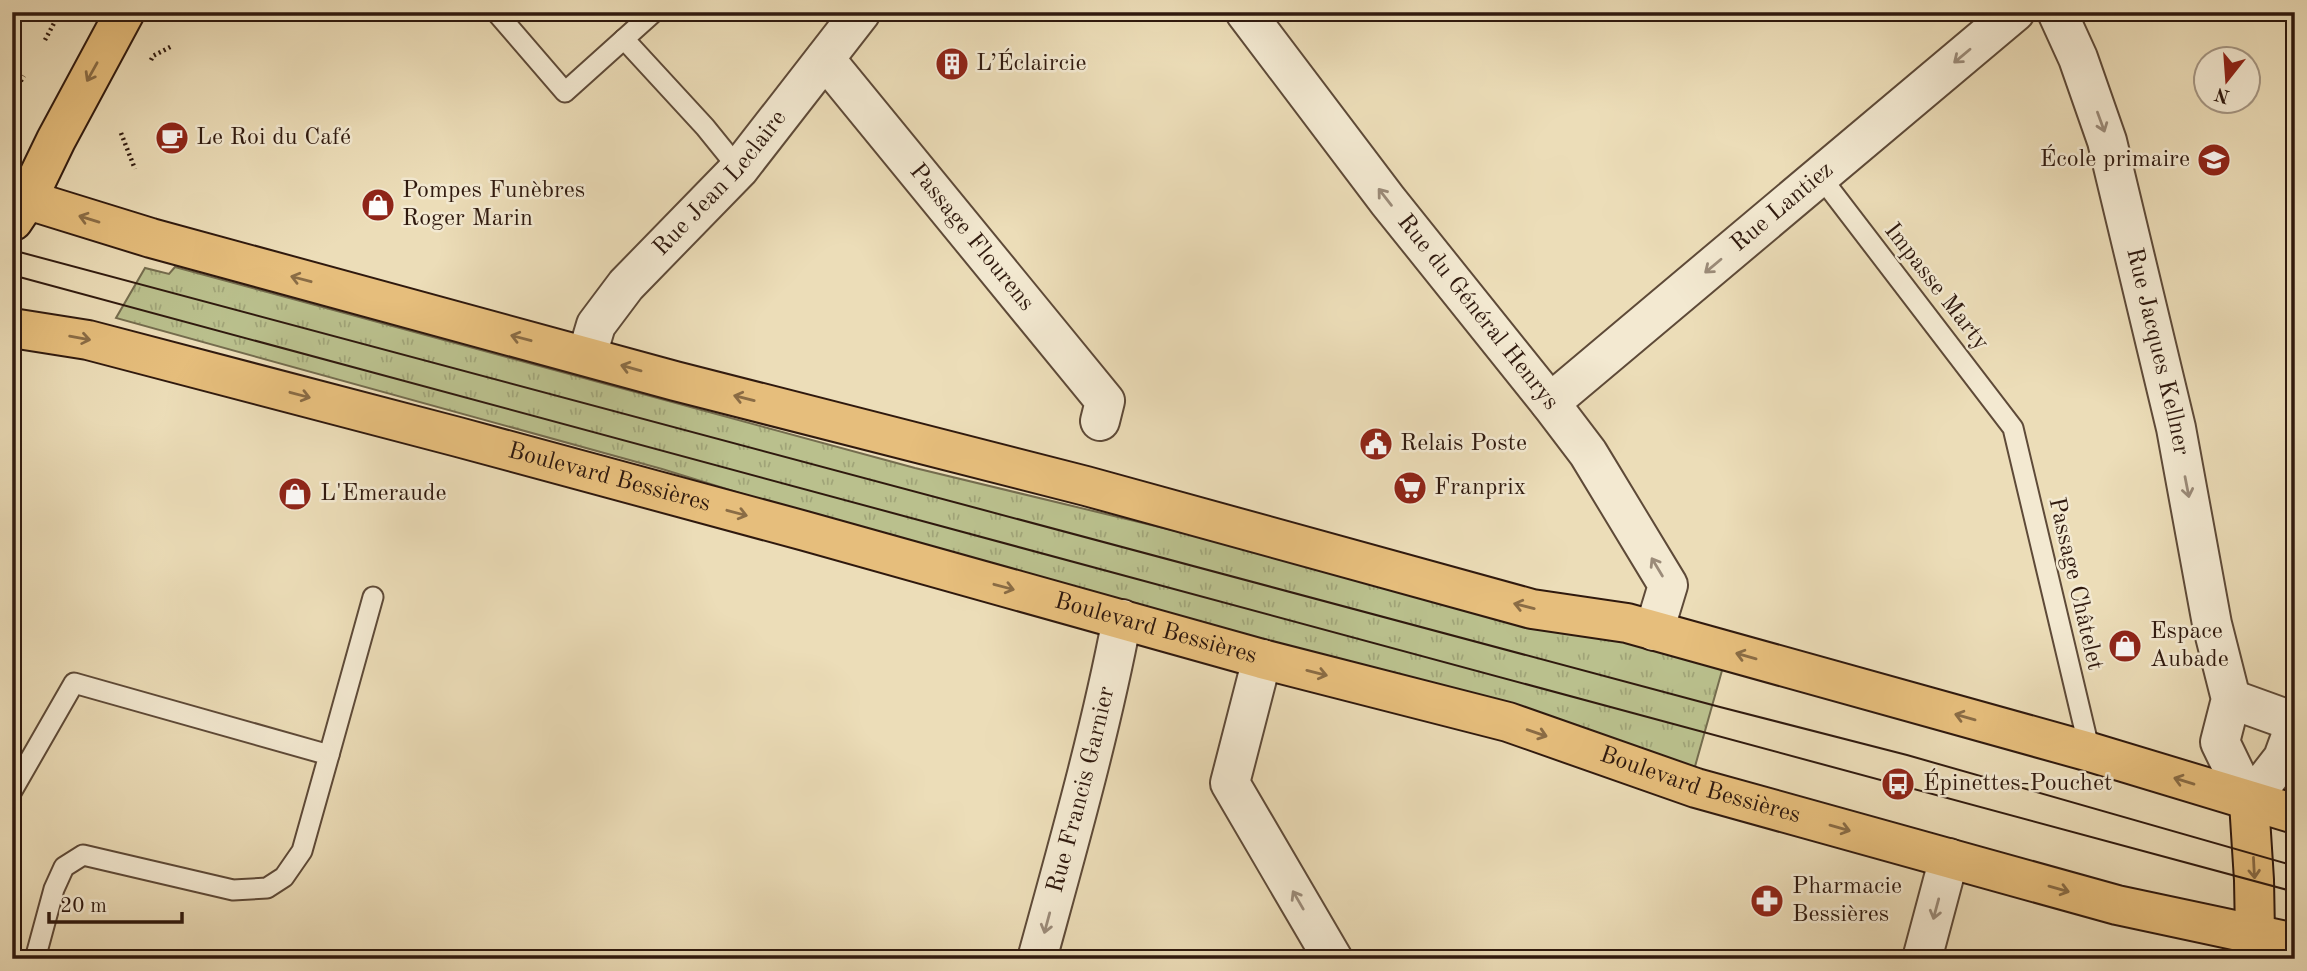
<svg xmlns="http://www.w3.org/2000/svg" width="2307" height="971" font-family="'Old Standard TT',serif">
  <defs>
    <pattern id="grass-tufts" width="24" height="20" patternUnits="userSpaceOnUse" patternTransform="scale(1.75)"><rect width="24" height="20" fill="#bac08d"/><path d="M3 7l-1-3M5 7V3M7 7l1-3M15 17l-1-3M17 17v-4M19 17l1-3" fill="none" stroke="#a0a478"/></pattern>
  </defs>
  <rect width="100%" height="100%" fill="#ecddb8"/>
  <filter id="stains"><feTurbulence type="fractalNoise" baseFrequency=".00286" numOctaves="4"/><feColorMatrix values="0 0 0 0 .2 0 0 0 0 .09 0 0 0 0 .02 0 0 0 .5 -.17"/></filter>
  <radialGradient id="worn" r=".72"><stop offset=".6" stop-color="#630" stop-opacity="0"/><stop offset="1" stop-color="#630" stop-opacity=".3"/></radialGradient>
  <!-- grass -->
  <path fill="url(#grass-tufts)" stroke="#746c4e" stroke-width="2" d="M 175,267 L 915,468 L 1317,565 L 1723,667 L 1694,770 L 940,555 L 662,469 L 116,318 L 145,268 L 169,274 Z"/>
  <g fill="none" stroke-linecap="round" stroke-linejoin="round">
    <defs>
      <g id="lane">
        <path d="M 496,12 L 565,92 L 654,12"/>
        <path d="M 624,39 L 705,127 L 739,169"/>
        <path d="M 1820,176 L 2013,428 L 2090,752"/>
        <path d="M 12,791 L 74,683 L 329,755 L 373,597"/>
        <path d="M 35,959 L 54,889 L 64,867 L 83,855 L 233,890 L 267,888 L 284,877 L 302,851 L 329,755"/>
      </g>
      <g id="street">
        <path id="s1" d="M 1245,12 L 1388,201 L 1550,403 L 1588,453 L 1668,585 L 1654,631"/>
        <path id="s2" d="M 2057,12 L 2078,58 L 2107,141 L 2176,428 L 2212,624 L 2231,699 L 2220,742 L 2249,802 L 2283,758 L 2295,725"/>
        <path id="s3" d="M 825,59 L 1105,401 L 1100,421"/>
        <path id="s4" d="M 587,355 L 596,325 L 626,285 L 739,169 L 861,12"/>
        <path id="s5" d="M 1550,403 L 2015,12"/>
        <path d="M 1262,659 L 1230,783 L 1333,959"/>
        <path d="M 2231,699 L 2295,722"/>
        <path id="s6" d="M 1037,959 C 1068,846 1100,734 1122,619"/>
        <path d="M 1922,959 L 1949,858"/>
      </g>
      <path id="secondary" d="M 2253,959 L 2255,934"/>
      <g id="primary">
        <path d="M 12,195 L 151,238 L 675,381 L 1086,486 L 1532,609 L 1627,623 L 2090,752 L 2295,814"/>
        <path d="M 13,221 L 27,200 L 56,140 L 125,12"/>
        <path id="s7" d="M 12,328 L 88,340 L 458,437 L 805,531 L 1262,659 L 1508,722 L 1696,788 L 2117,905 L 2295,943"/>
        <path d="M 2249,802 L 2254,880 L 2255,934"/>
      </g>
    </defs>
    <!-- lane casing -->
    <use href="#lane" stroke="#5e4a38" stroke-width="23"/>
    <!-- street casing -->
    <use href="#street" stroke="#5e4a38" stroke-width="42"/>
    <!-- secondary casing -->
    <use href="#secondary" stroke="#2f190e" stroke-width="42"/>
    <!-- primary casing -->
    <use href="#primary" stroke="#2f190e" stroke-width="42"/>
    <!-- path -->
    <g stroke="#2f190e" stroke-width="4.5" stroke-dasharray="2 3.5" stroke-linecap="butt">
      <path d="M 45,40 L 60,12"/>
      <path d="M 151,60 L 153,56 L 172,46"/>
      <path d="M 12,95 L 24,76"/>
      <path d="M 121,133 L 135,169"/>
    </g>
    <!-- lane -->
    <use href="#lane" stroke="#f3e9d1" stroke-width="19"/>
    <!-- street -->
    <use href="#street" stroke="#f3e9d1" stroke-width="38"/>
    <!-- secondary -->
    <use href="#secondary" stroke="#f3e9d1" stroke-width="38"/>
    <!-- primary -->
    <use href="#primary" stroke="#e6be7c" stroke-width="38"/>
    <!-- tram -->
    <g stroke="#2f190e" stroke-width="2">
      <path d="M 12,250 L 1720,707 L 1907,755 L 2295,866"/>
      <path d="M 12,275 L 2295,892"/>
    </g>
  </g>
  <!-- one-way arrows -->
  <defs><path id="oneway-shaft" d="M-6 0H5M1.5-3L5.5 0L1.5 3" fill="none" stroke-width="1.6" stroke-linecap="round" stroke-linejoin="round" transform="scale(1.75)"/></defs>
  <g stroke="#9b8b79">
    <use href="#oneway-shaft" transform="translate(1962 56) rotate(140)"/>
    <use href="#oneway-shaft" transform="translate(2101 122) rotate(70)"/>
    <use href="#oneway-shaft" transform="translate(1385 197) rotate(-128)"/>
    <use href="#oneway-shaft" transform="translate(1713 266) rotate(140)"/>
    <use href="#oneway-shaft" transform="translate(2187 487) rotate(79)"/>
    <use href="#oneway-shaft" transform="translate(1657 567) rotate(-121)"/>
    <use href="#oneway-shaft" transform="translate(1298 900) rotate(-120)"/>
    <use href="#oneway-shaft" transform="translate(1936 909) rotate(105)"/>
    <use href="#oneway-shaft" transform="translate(1047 923) rotate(105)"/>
  </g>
  <g stroke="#8a6c45">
    <use href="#oneway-shaft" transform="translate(92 72) rotate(119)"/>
    <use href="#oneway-shaft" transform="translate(89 219) rotate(-163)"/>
    <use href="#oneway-shaft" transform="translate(301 279) rotate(-165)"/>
    <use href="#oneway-shaft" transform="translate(80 338) rotate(10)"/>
    <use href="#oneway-shaft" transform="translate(521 338) rotate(-165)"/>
    <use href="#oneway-shaft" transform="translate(631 368) rotate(-164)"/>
    <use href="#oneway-shaft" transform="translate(300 395) rotate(15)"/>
    <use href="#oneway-shaft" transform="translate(744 398) rotate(-166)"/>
    <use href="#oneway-shaft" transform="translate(737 513) rotate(15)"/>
    <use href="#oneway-shaft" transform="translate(1004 587) rotate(15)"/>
    <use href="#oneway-shaft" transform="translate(1524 606) rotate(-166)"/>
    <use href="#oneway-shaft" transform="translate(1746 656) rotate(-164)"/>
    <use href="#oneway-shaft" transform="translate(1317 673) rotate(14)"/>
    <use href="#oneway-shaft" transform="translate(1965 717) rotate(-164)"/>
    <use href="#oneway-shaft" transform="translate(1537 733) rotate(19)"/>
    <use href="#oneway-shaft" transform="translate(2184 781) rotate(-163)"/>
    <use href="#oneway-shaft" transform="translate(1840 828) rotate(16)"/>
    <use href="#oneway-shaft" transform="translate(2254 868) rotate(87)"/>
    <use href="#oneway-shaft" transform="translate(2059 889) rotate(16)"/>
  </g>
  <!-- icons -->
  <defs>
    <symbol id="building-disc" viewBox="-11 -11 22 22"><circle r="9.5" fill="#8f2418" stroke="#f3e9d1"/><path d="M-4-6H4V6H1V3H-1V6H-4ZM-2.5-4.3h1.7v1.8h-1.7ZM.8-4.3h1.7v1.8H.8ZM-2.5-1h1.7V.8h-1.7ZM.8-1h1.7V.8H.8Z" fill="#fff"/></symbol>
    <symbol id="cafe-disc" viewBox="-11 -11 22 22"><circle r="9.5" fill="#8f2418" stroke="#f3e9d1"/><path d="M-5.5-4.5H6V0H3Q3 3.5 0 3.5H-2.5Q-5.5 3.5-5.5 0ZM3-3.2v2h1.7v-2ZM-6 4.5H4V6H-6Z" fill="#fff"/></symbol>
    <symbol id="school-disc" viewBox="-11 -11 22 22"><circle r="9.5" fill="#8f2418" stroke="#f3e9d1"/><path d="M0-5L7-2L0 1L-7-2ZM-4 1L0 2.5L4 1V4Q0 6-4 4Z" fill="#fff"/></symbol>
    <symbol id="shop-disc" viewBox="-11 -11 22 22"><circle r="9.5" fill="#8f2418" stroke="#f3e9d1"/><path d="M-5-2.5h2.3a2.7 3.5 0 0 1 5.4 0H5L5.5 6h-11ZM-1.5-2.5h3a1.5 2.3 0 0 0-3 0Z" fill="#fff"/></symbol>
    <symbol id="civic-disc" viewBox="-11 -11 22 22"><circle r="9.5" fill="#8f2418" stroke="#f3e9d1"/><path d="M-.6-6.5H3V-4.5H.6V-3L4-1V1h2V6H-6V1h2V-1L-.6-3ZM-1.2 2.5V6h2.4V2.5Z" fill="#fff"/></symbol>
    <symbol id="supermarket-disc" viewBox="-11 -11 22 22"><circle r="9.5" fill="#8f2418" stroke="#f3e9d1"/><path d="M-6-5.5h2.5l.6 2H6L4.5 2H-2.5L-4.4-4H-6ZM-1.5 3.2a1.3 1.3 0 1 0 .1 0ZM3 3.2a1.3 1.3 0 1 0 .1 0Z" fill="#fff"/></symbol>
    <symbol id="bus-disc" viewBox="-11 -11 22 22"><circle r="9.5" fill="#8f2418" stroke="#f3e9d1"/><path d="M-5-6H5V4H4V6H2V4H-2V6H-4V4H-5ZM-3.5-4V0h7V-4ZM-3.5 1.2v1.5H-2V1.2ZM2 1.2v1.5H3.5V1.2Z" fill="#fff"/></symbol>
    <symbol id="pharmacy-disc" viewBox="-11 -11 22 22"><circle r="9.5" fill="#8f2418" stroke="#f3e9d1"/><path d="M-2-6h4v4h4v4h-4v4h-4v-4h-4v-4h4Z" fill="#fff"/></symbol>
  </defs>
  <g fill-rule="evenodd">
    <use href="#building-disc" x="933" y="45" width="38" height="38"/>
    <use href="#cafe-disc" x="153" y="119" width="38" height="38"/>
    <use href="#school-disc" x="2195" y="141" width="38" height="38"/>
    <use href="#shop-disc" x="359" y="186" width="38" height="38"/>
    <use href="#civic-disc" x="1357" y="425" width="38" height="38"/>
    <use href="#supermarket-disc" x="1391" y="469" width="38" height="38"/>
    <use href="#shop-disc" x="276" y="475" width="38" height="38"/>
    <use href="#shop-disc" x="2106" y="627" width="38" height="38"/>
    <use href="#bus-disc" x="1879" y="765" width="38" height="38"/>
    <use href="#pharmacy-disc" x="1748" y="882" width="38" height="38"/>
  </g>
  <g text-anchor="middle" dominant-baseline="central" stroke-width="5" stroke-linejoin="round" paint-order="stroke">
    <!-- poi labels -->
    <g font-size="24" fill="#2f190e" stroke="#f3e9d1" text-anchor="start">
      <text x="976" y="64">L’Éclaircie</text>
      <text x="196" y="138">Le Roi du Café</text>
      <text x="2190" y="160" text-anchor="end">École primaire</text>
      <text x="402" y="191">Pompes Funèbres<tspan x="402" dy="28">Roger Marin</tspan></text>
      <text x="1400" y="444">Relais Poste</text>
      <text x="1434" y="488">Franprix</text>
      <text x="320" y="494">L'Emeraude</text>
      <text x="2150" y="632">Espace<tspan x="2150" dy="28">Aubade</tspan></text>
      <text x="1923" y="784">Épinettes-Pouchet</text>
      <text x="1792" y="887">Pharmacie<tspan x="1792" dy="28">Bessières</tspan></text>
    </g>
    <!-- street labels -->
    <g font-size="24" fill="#2f190e" stroke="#f3e9d1">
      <text stroke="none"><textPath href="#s4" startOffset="220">Rue Jean Leclaire</textPath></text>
      <text stroke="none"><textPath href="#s5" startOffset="304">Rue Lantiez</textPath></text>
      <text stroke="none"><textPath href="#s3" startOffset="231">Passage Flourens</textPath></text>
      <text transform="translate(1936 287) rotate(52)">Impasse Marty</text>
      <text stroke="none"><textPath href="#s1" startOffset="380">Rue du Général Henrys</textPath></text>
      <text stroke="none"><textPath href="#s2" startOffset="355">Rue Jacques Kellner</textPath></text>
      <text stroke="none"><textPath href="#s7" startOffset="616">Boulevard Bessières</textPath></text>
      <text transform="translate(2075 584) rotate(77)">Passage Châtelet</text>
      <text stroke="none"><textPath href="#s7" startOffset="1183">Boulevard Bessières</textPath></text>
      <text stroke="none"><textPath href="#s7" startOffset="1750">Boulevard Bessières</textPath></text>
      <text stroke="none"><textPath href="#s6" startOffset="175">Rue Francis Garnier</textPath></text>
    </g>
  </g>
  <!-- margin -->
  <rect width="2307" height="971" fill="none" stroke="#ecddb8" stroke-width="42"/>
  <rect x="14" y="14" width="2279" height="943" fill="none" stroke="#2f190e" stroke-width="3.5"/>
  <rect x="21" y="21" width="2265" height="929" fill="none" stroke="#2f190e" stroke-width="2"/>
  <!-- north arrow -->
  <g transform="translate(2227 80) rotate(197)"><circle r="33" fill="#f3e9d1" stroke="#a59683" stroke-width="2"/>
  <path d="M0-5L12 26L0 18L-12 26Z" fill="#8f2418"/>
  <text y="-10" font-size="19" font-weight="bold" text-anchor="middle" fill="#2f190e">N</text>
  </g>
  <!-- scale -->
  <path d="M49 912v10h133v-10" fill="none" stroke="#2f190e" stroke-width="3.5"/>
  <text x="60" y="912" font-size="21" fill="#2f190e" stroke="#f3e9d1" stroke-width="5" paint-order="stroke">20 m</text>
  <rect width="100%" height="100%" filter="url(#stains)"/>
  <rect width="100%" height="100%" fill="url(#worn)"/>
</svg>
